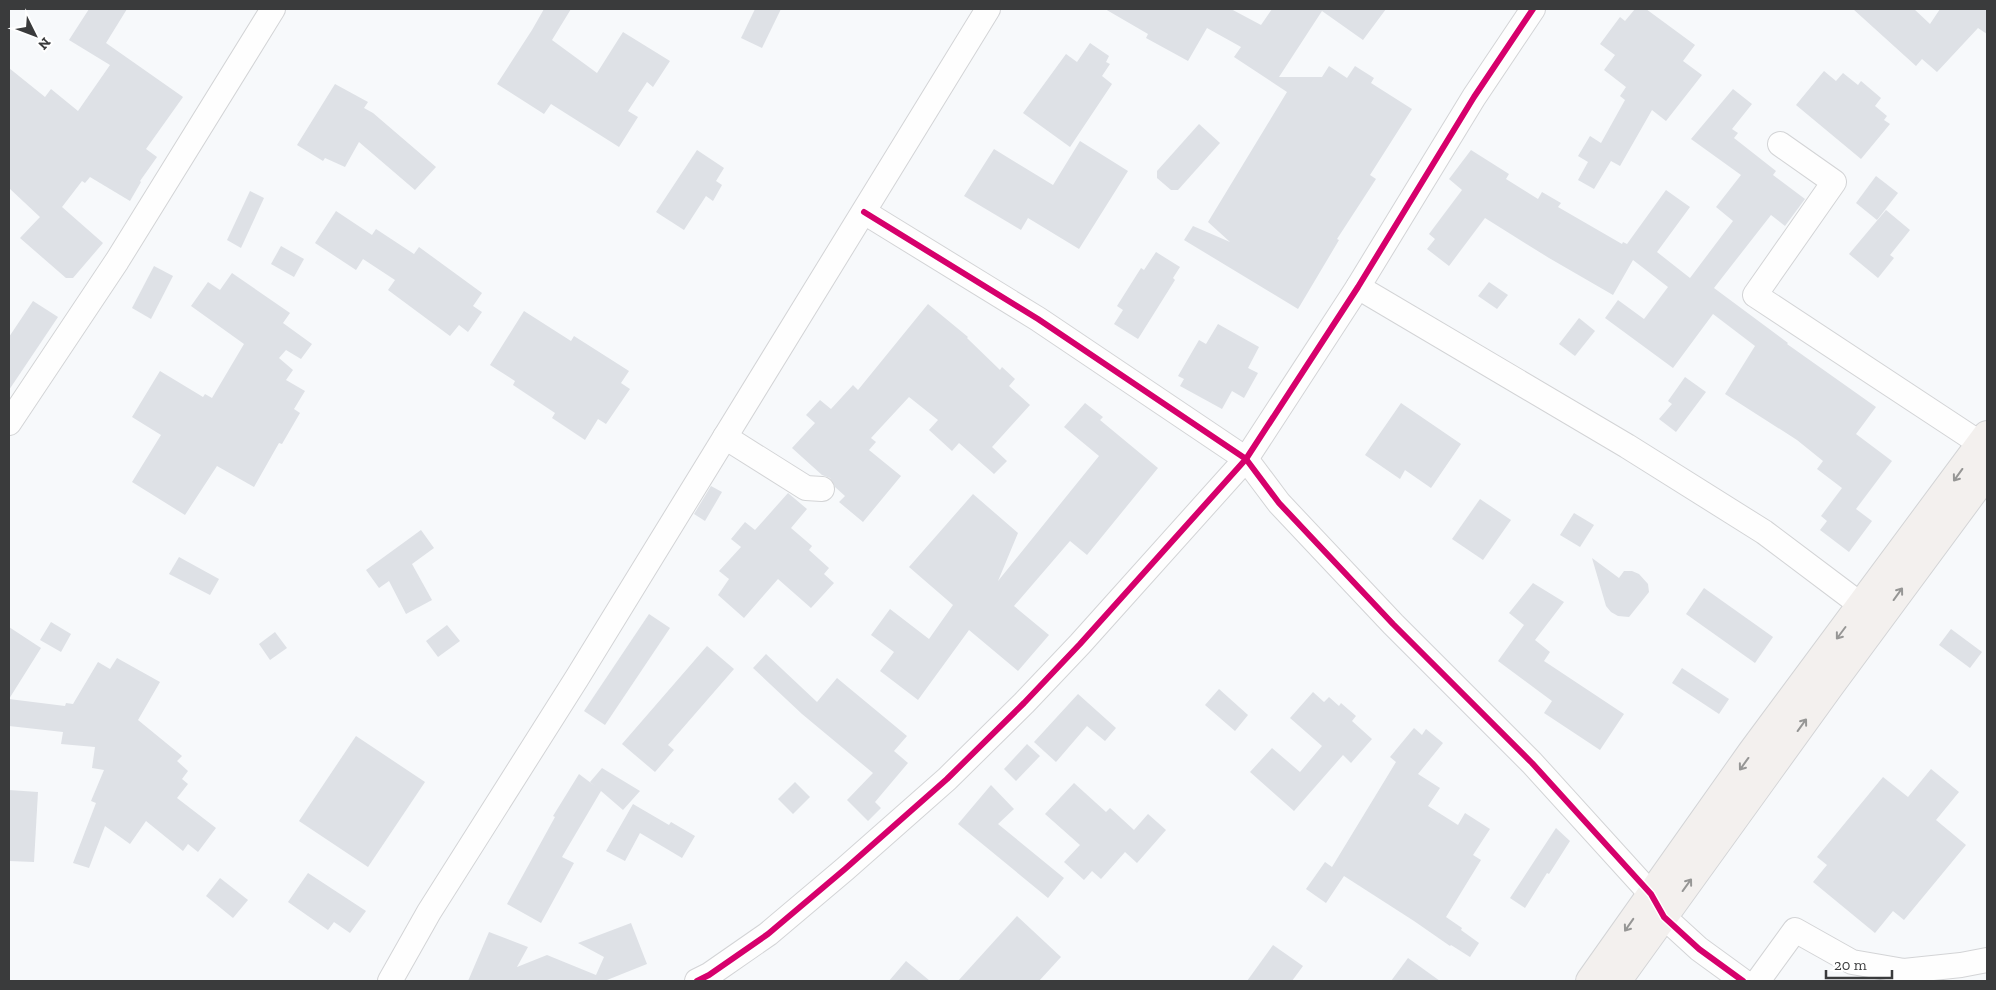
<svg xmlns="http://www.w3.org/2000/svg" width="1996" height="990" font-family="'Zilla Slab',serif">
  <rect width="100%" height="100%" fill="#f7f9fb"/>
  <!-- building -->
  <g fill="#dee1e6">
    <path d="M 89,9 L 127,9 L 106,43 L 183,97 L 146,149 L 157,157 L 140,181 L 141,182 L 130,201 L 90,177 L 85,183 L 82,181 L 62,207 L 103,243 L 73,278 L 66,278 L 20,238 L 40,217 L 9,188 L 9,68 L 45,97 L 51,89 L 78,111 L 110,65 L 69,40 Z"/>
    <path d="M 544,9 L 571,9 L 552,40 L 597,73 L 623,32 L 670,61 L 653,87 L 647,82 L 628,111 L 638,117 L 619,147 L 551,104 L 544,114 L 497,84 L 532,30 Z"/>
    <path d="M 755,9 L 781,9 L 762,48 L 741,38 Z"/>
    <path d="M 1105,9 L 1231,9 L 1261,25 L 1272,9 L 1386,9 L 1363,40 L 1322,11 L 1279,77 L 1322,77 L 1329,66 L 1347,78 L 1355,66 L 1374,78 L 1371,83 L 1412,109 L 1370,175 L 1376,179 L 1337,239 L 1339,240 L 1298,309 L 1184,240 L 1193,226 L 1230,242 L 1208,222 L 1287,92 L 1234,57 L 1241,47 L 1207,28 L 1188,61 L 1146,38 L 1148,34 Z"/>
    <path d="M 1635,9 L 1646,9 L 1695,45 L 1683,61 L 1702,75 L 1666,121 L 1652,110 L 1620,166 L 1611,161 L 1594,189 L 1578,180 L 1588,162 L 1578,156 L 1590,136 L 1601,143 L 1625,100 L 1620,96 L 1626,87 L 1604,70 L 1615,55 L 1600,44 L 1620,17 L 1625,21 Z"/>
    <path d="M 1853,9 L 1914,9 L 1930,24 L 1940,9 L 1987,9 L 1987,34 L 1978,28 L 1937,72 L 1922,59 L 1916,66 Z"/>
    <path d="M 1090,43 L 1109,56 L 1106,62 L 1110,64 L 1102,76 L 1112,84 L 1070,147 L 1023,113 L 1066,54 L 1077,62 Z"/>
    <path d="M 1824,71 L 1836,81 L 1843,73 L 1858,85 L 1861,81 L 1881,98 L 1875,106 L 1887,116 L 1884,120 L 1890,124 L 1861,159 L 1796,105 Z"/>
    <path d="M 335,84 L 368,102 L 364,108 L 373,113 L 436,167 L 415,190 L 359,142 L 345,167 L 325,158 L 323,161 L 297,145 Z"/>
    <path d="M 1733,89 L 1752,104 L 1732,129 L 1738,133 L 1734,138 L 1776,171 L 1773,175 L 1805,199 L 1785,226 L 1771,215 L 1714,288 L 1788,343 L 1787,344 L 1876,407 L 1856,434 L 1892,461 L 1856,509 L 1872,521 L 1849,552 L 1820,530 L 1827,521 L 1821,516 L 1842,488 L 1817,469 L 1823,461 L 1797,440 L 1725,394 L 1755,346 L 1713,314 L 1673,368 L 1605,318 L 1618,300 L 1644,319 L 1668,287 L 1633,260 L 1613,295 L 1549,258 L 1485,218 L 1449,266 L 1427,249 L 1435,239 L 1429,234 L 1462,190 L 1449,179 L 1471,150 L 1509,174 L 1506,179 L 1538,199 L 1542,192 L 1561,203 L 1558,207 L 1622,244 L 1623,242 L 1627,244 L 1666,190 L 1690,207 L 1657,252 L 1690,278 L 1733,221 L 1716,207 L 1741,175 L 1691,139 Z"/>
    <path d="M 1199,124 L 1220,143 L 1178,190 L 1171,190 L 1157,178 L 1157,171 Z"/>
    <path d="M 1080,141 L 1128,171 L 1079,249 L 1028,218 L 1021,230 L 964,196 L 994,149 L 1053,185 Z"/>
    <path d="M 697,150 L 724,168 L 716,181 L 722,185 L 713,201 L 706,196 L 684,230 L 656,212 Z"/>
    <path d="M 1876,176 L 1898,193 L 1877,220 L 1856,203 Z"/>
    <path d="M 250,191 L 264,198 L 241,248 L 227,240 Z"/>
    <path d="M 1886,210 L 1910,230 L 1890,255 L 1894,258 L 1878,278 L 1849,254 Z"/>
    <path d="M 336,211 L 372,235 L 376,229 L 414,254 L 419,247 L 482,293 L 473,306 L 482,312 L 468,332 L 459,325 L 450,336 L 388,290 L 395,280 L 363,259 L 356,270 L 315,243 Z"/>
    <path d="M 281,246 L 304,259 L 294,277 L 271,264 Z"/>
    <path d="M 1156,252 L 1180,267 L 1173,278 L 1175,280 L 1138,339 L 1114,324 L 1123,310 L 1117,306 L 1141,268 L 1144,270 Z"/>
    <path d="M 154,266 L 173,276 L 151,319 L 132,308 Z"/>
    <path d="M 232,273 L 290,313 L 283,323 L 312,344 L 301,359 L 286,350 L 279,358 L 293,370 L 286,380 L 305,391 L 294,409 L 300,413 L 282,444 L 279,443 L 254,487 L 217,466 L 185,515 L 132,482 L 161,435 L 132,417 L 160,371 L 203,397 L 205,394 L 212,398 L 244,344 L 191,306 L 208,282 L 220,290 Z"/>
    <path d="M 1489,282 L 1508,295 L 1497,309 L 1478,296 Z"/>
    <path d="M 33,301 L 58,317 L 9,390 L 9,337 Z"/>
    <path d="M 928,304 L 968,337 L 967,338 L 1000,370 L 1002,367 L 1015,379 L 1009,386 L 1030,405 L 992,447 L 1007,461 L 994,474 L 959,443 L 952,451 L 929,430 L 938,420 L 909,397 L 871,438 L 876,442 L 869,450 L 901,476 L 863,522 L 839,502 L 845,496 L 835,487 L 830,478 L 822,475 L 792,448 L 815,423 L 806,415 L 820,400 L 831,409 L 853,385 L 858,390 Z"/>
    <path d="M 524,311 L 571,341 L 574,336 L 629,371 L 621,383 L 630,389 L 606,424 L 598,419 L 585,440 L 552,418 L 555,413 L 513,385 L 515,381 L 490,365 Z"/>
    <path d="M 1579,318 L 1595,331 L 1575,356 L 1559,344 Z"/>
    <path d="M 1218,324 L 1259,347 L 1248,368 L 1258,373 L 1244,398 L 1232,391 L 1222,409 L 1180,386 L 1184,379 L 1178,376 L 1199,340 L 1206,344 Z"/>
    <path d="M 1685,377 L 1706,392 L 1676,432 L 1659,419 L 1672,404 L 1668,401 Z"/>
    <path d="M 1085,403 L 1103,417 L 1100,420 L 1158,468 L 1087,555 L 1070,541 L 1014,606 L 1049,635 L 1018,671 L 969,630 L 918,700 L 880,671 L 894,652 L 871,635 L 890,609 L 929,639 L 953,605 L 909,567 L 973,494 L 1018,533 L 998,581 L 1099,456 L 1064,427 Z"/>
    <path d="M 1401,403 L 1461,444 L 1431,488 L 1405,470 L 1400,479 L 1365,455 Z"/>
    <path d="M 711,486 L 722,492 L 705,521 L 694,514 Z"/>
    <path d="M 788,493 L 807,509 L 791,528 L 812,546 L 809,550 L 829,568 L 824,574 L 834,583 L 811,608 L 778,579 L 744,618 L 718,595 L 729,579 L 719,571 L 741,547 L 731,539 L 745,522 L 755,530 Z"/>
    <path d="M 1480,499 L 1511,520 L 1483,560 L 1452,539 Z"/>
    <path d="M 1574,513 L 1594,525 L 1580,547 L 1560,535 Z"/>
    <path d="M 421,530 L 434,548 L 412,564 L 432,600 L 406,614 L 389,581 L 379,588 L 366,570 Z"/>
    <path d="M 179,557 L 219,579 L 210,595 L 169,574 Z"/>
    <path d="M 1592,558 L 1619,578 L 1624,571 L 1632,571 L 1639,574 L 1648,584 L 1649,592 L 1629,617 L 1618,616 L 1611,612 L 1606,606 Z"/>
    <path d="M 1533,583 L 1564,602 L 1535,640 L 1550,652 L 1544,661 L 1624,714 L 1600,750 L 1544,713 L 1552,701 L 1498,661 L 1524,625 L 1509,613 Z"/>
    <path d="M 1704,588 L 1773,637 L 1755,663 L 1686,614 Z"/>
    <path d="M 649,614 L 670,628 L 605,725 L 584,711 Z"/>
    <path d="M 51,622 L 71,634 L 61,652 L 40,640 Z"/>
    <path d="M 447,625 L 460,641 L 438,657 L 426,641 Z"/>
    <path d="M 9,627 L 41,648 L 9,699 L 65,706 L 66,703 L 73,704 L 98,662 L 110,669 L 117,658 L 160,682 L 138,720 L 182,756 L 177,761 L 188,771 L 182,779 L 188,784 L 177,798 L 216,828 L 198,852 L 188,844 L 183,851 L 146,821 L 130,844 L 105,826 L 89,868 L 73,863 L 96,803 L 91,801 L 104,770 L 92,768 L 95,747 L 61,744 L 63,732 L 9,726 Z"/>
    <path d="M 1951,629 L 1982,652 L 1970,668 L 1939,645 Z"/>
    <path d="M 275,632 L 287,648 L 270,660 L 259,644 Z"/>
    <path d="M 707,646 L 734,669 L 668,745 L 674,750 L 655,772 L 622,744 Z"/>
    <path d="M 766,654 L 817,702 L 837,678 L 907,736 L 894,751 L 908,763 L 875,802 L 881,808 L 868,821 L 847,800 L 873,773 L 802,714 L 753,668 Z"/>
    <path d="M 1682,668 L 1729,699 L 1719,714 L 1672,683 Z"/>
    <path d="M 1219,689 L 1248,715 L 1235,731 L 1205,705 Z"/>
    <path d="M 1313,692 L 1324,702 L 1329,697 L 1339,706 L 1341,703 L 1356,716 L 1352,721 L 1372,739 L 1351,763 L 1343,755 L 1294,811 L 1250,772 L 1272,748 L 1300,772 L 1322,746 L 1290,718 Z"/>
    <path d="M 1078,694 L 1116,728 L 1105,741 L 1087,726 L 1056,762 L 1034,742 Z"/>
    <path d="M 1414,728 L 1422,735 L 1426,729 L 1443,743 L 1418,774 L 1440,788 L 1428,806 L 1458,825 L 1465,813 L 1490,829 L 1473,855 L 1481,860 L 1446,917 L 1462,928 L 1461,930 L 1479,943 L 1470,957 L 1451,945 L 1450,946 L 1414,921 L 1344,876 L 1326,903 L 1306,889 L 1325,862 L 1332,867 L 1396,762 L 1390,757 Z"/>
    <path d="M 356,736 L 425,782 L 368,867 L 299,821 Z"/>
    <path d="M 1027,744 L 1040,756 L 1016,781 L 1004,769 Z"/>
    <path d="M 602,768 L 640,791 L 623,810 L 601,791 L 562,857 L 574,863 L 541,923 L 507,904 L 555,817 L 553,816 L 579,774 L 595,786 L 590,782 Z"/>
    <path d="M 1931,769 L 1959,792 L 1936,820 L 1966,845 L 1904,920 L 1893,911 L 1875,933 L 1813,882 L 1827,865 L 1817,857 L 1883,777 L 1908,797 Z"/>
    <path d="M 795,782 L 810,797 L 793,814 L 778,799 Z"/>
    <path d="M 1074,783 L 1106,812 L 1110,808 L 1134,830 L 1148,814 L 1166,830 L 1137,863 L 1125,852 L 1101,879 L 1092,871 L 1084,880 L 1064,862 L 1080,845 L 1045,814 Z"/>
    <path d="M 991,785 L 1014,809 L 998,824 L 1064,878 L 1048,898 L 958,824 Z"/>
    <path d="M 9,790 L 38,792 L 34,862 L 9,861 Z"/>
    <path d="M 633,804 L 669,825 L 671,822 L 695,836 L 682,858 L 640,833 L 625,861 L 606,851 Z"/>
    <path d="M 1556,828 L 1570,841 L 1549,874 L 1547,873 L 1525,908 L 1510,898 Z"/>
    <path d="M 308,873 L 366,911 L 350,933 L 334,922 L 328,930 L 288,902 Z"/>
    <path d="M 220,878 L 248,900 L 233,918 L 206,896 Z"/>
    <path d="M 1017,916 L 1061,957 L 1039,981 L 958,981 Z"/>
    <path d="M 631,923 L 647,964 L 607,980 L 609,981 L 468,981 L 489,932 L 528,947 L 517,967 L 547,955 L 596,975 L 604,957 L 578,943 Z"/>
    <path d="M 1273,945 L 1303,966 L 1292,981 L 1247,981 Z"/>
    <path d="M 1408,958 L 1440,981 L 1391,981 Z"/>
    <path d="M 906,961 L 930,981 L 889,981 Z"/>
  </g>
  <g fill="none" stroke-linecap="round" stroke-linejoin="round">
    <defs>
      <g id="street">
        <path d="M 1780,144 L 1834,182 L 1755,295 L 1981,444"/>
        <path d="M 864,212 L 1038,319 L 1246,459 L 1279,503 L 1393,624 L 1532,763 L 1651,894 L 1664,917 L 1699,949 L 1743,981"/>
        <path d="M 1358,287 L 1627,446 L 1764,532 L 1861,605"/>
        <path d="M 9,423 L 117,261 L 273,9"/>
        <path d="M 725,437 L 806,488 L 822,489"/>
        <path d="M 390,981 L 429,912 L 577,678 L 988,9"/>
        <path d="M 697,981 L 709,975 L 768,934 L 845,869 L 947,779 L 1024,703 L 1080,644 L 1246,459 L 1358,287 L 1474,97 L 1533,9"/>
        <path d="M 1758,981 L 1795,930 L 1852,962 L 1904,971 L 1961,965 L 1987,960"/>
      </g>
      <g id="secondary">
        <path d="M 1590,981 L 1752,752 L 1987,435"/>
        <path d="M 1617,981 L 1829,687 L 1987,473"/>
      </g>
    </defs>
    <!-- street casing -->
    <use href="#street" stroke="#d3d4d6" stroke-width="26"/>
    <!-- secondary casing -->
    <use href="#secondary" stroke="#d3d4d6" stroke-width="30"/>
    <!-- street -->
    <use href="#street" stroke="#fefefe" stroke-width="24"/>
    <!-- secondary -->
    <use href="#secondary" stroke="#f3f0ee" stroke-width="28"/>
    <defs>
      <g id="cycleway">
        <path d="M 864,212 L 1038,319 L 1246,459 L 1279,503 L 1393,624 L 1532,763 L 1651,894 L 1664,917 L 1699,949 L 1743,981"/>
        <path d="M 697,981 L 709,975 L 768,934 L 845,869 L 947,779 L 1024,703 L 1080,644 L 1246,459 L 1358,287 L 1474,97 L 1533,9"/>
      </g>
    </defs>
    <!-- cycleway casing -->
    <use href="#cycleway" stroke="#fff" stroke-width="9"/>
    <!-- cycleway -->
    <use href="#cycleway" stroke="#d6006c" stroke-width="6"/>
  </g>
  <!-- one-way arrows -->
  <defs><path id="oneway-shaft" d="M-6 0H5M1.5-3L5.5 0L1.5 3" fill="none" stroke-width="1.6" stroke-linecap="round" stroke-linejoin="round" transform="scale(1.25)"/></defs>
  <g stroke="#969695">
    <use href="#oneway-shaft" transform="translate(1958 475) rotate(126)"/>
    <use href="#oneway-shaft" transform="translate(1898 594) rotate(-54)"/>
    <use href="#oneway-shaft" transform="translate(1841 633) rotate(127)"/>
    <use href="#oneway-shaft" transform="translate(1802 725) rotate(-54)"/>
    <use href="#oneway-shaft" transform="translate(1744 764) rotate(126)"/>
    <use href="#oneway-shaft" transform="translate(1687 885) rotate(-54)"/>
    <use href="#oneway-shaft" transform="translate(1629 925) rotate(125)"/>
  </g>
  <!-- border -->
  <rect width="1996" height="990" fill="none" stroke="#3a3b3c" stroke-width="20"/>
  <!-- north arrow -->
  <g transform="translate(35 35) rotate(132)" stroke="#ffffff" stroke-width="4" paint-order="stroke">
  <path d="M0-4L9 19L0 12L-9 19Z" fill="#3a3b3c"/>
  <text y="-8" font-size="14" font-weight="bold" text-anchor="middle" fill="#3a3b3c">N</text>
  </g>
  <!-- scale -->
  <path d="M1826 970v8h66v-8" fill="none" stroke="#3a3b3c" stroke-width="2.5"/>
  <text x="1834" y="970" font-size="15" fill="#3a3b3c" stroke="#ffffff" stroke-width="4" paint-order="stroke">20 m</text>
</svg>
